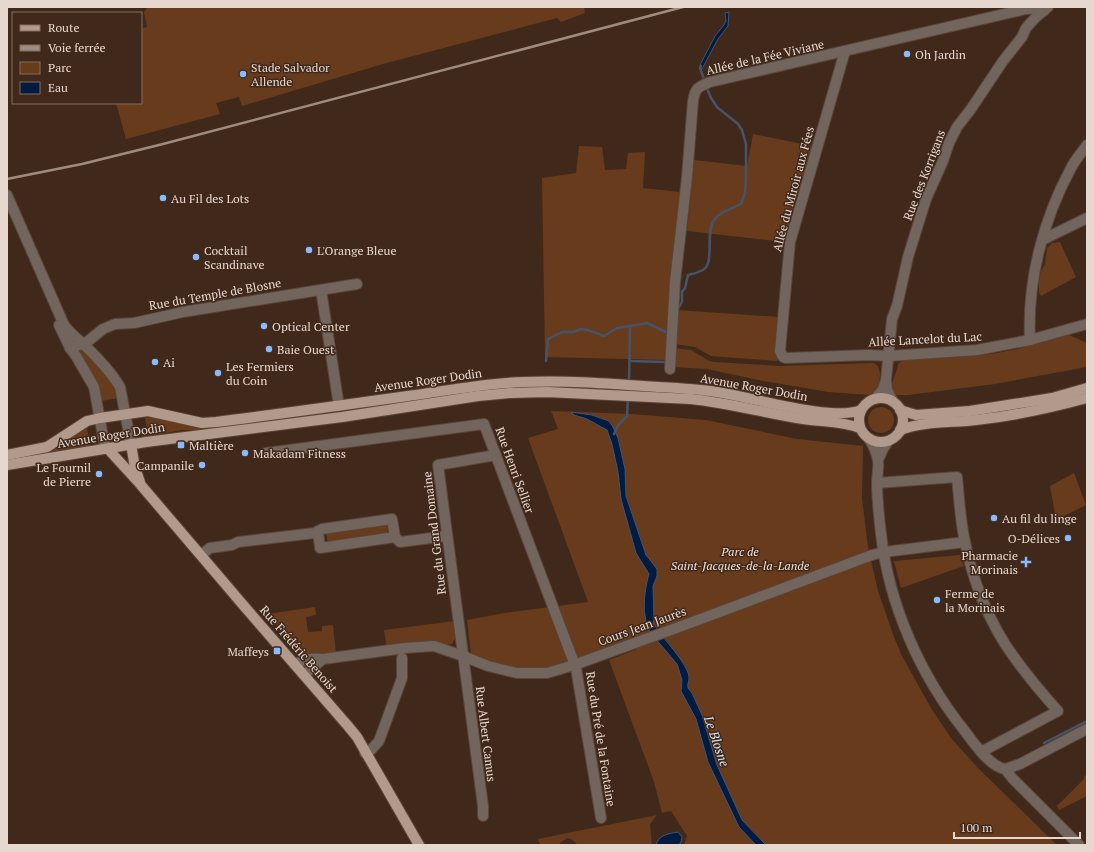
<svg xmlns="http://www.w3.org/2000/svg" width="1094" height="852" font-family="'PT Serif',serif">
  <rect width="100%" height="100%" fill="#40291b"/>
  <!-- green -->
  <g fill="#673b1c">
    <path d="M 153,7 L 584,7 L 585,13 L 561,22 L 557,18 L 383,64 L 242,106 L 239,97 L 216,103 L 220,114 L 126,139 L 116,103 L 141,103 L 141,29 L 147,27 L 144,12 L 147,8 Z"/>
    <path d="M 753,134 L 812,146 L 785,242 L 687,231 L 694,160 L 747,166 Z"/>
    <path d="M 579,146 L 602,147 L 605,170 L 626,169 L 628,153 L 645,152 L 643,188 L 680,192 L 666,360 L 545,357 L 542,178 L 576,173 Z"/>
    <path d="M 1060,242 L 1076,277 L 1041,296 L 1039,292 L 1039,281 L 1041,271 L 1045,264 L 1047,248 L 1052,243 Z"/>
    <path d="M 677,310 L 780,317 L 777,361 L 711,356 L 695,347 L 675,344 Z"/>
    <path d="M 1069,335 L 1087,343 L 1087,367 L 995,384 L 908,395 L 895,395 C 888,382 897,376 898,364 L 904,360 L 910,358 L 914,360 L 991,354 L 1018,349 Z"/>
    <path d="M 674,348 L 691,350 L 709,361 L 715,362 L 779,366 L 873,363 L 876,364 C 884,373 879,389 870,395 L 828,392 L 758,380 L 707,369 L 674,367 Z"/>
    <path d="M 82,349 L 114,381 L 119,398 L 101,401 L 78,352 Z"/>
    <circle cx="881" cy="420" r="13"/>
    <path d="M 551,411 L 632,414 L 706,420 L 797,439 L 863,446 L 862,498 L 868,547 L 878,591 L 894,637 L 902,656 L 931,708 L 951,738 L 978,768 L 1057,845 L 684,845 L 687,836 L 671,811 L 662,813 L 654,782 L 609,660 L 637,649 L 635,643 L 574,665 L 517,673 L 471,654 L 467,620 L 505,613 L 588,602 L 528,438 L 558,429 Z"/>
    <path d="M 152,417 L 194,427 L 208,429 L 209,430 L 182,430 L 149,436 L 145,418 Z"/>
    <path d="M 87,427 L 90,448 L 39,456 L 38,455 C 57,450 70,436 87,427 Z"/>
    <path d="M 1074,473 L 1086,505 L 1056,520 L 1050,486 Z"/>
    <path d="M 387,524 L 388,534 L 328,543 L 326,533 Z"/>
    <path d="M 960,555 L 964,566 L 901,588 L 894,561 Z"/>
    <path d="M 315,607 L 316,615 L 306,617 L 308,632 L 322,631 L 322,626 L 333,625 L 336,653 L 303,657 L 267,614 Z"/>
    <path d="M 455,621 L 456,637 L 452,644 L 448,645 L 431,642 L 387,648 L 384,630 Z"/>
    <path d="M 1087,775 L 1087,796 L 1059,810 L 1057,806 L 1084,779 L 1084,776 Z"/>
    <path d="M 657,815 L 650,824 L 652,845 L 578,845 L 571,839 L 567,838 L 560,843 L 560,845 L 540,845 L 538,839 Z"/>
  </g>
  <!-- water -->
  <g fill="#011c40" stroke="#46546b">
    <path d="M 729,12 L 728,26 L 718,39 L 702,69 L 699,67 L 715,36 L 724,25 L 726,21 L 725,13 Z"/>
    <path d="M 571,412 L 592,415 L 609,421 L 613,427 L 618,438 L 625,469 L 626,496 L 644,549 L 646,555 L 657,569 L 657,576 L 653,586 L 654,620 L 653,623 C 661,637 689,664 689,678 C 689,682 687,684 688,688 L 692,693 L 702,715 L 717,765 L 742,820 L 766,845 L 756,845 L 739,827 L 708,762 L 696,719 L 681,691 L 682,680 L 677,664 L 650,632 C 641,614 644,593 649,574 L 636,553 L 621,499 L 618,472 L 612,444 L 607,430 L 587,419 L 574,415 Z"/>
    <path d="M 678,832 L 682,837 L 681,842 L 679,845 L 656,845 C 659,834 669,834 678,832 Z"/>
  </g>
  <g fill="none" stroke-linecap="round" stroke-linejoin="round">
    <!-- stream -->
    <g stroke="#46546b" stroke-width="2.5">
      <path d="M 701,66 L 700,68 L 705,82"/>
      <path d="M 677,330 L 678,309 L 682,302 L 682,292 L 685,288 L 688,275 C 693,274 699,272 703,270 C 715,263 705,233 714,220 C 720,211 732,209 741,204 L 745,193 L 746,180 L 746,144 L 742,130 L 738,124 L 717,107 L 711,98 L 706,86"/>
      <path d="M 546,361 L 548,339 L 562,332 L 574,332 L 581,329 L 588,330 L 604,336 L 617,328 L 643,324 L 647,323 L 668,333"/>
      <path d="M 630,361 L 665,362"/>
      <path d="M 629,383 L 630,326"/>
      <path d="M 614,434 L 618,425 L 627,416 L 628,398"/>
      <path d="M 1044,743 L 1087,721"/>
    </g>
    <defs>
      <g id="minor">
        <path d="M 845,51 L 790,242 L 780,351 L 783,357 L 786,358 L 869,355 L 889,356 L 977,350 L 1030,340 L 1087,324"/>
        <path d="M 7,195 L 64,325 C 69,332 75,337 81,342 C 95,355 111,372 120,387 L 131,444"/>
        <path d="M 1042,240 L 1087,218"/>
        <path d="M 321,290 L 339,406"/>
        <path d="M 59,325 L 70,348 L 76,356 L 94,387 L 104,442 L 108,449"/>
        <path d="M 1030,340 C 1027,281 1043,220 1071,168 C 1075,160 1082,152 1087,145"/>
        <path d="M 70,348 L 87,342 L 103,329 L 115,324 L 134,323 L 183,312 L 357,284"/>
        <path d="M 670,369 L 675,282 L 687,177 L 693,101 C 695,88 698,87 710,82 L 1026,9 L 1040,8 L 1044,11"/>
        <path d="M 886,380 L 887,390 L 893,402"/>
        <path d="M 875,399 L 883,389 L 886,380 L 892,319 L 897,306 L 908,257 L 926,199 L 943,161 L 949,143 L 957,127 L 971,109 L 1003,61 L 1022,37 L 1026,28 L 1035,18 L 1048,7"/>
        <path d="M 869,439 C 873,445 877,454 878,461 C 879,468 877,475 877,482 C 877,499 879,517 881,534 C 889,605 920,675 964,730 C 973,742 990,767 1005,769 L 1013,779 L 1079,845"/>
        <path d="M 266,453 L 484,424 L 576,668 L 601,818"/>
        <path d="M 878,460 L 883,449 L 888,441"/>
        <path d="M 877,483 L 957,477 C 959,497 960,517 964,537 C 971,574 985,612 1005,644 C 1021,668 1039,690 1058,711 L 981,752"/>
        <path d="M 318,531 L 320,548 L 395,537"/>
        <path d="M 201,555 L 210,548 L 232,545 L 238,542 L 315,533 L 322,529 L 392,519 L 395,537 L 400,542 L 447,536"/>
        <path d="M 323,659 L 405,648 L 434,646 L 463,656 L 488,666 L 517,673 L 547,673 L 574,665 L 690,623 L 872,555 L 884,552 L 965,542"/>
        <path d="M 295,665 C 303,659 314,658 323,659 L 304,675"/>
        <path d="M 365,753 L 370,751 L 379,741 L 402,678 L 402,658"/>
        <path d="M 1005,769 L 1020,764 L 1087,729"/>
        <path d="M 483,816 L 483,806 L 438,465 L 496,455"/>
      </g>
      <g id="major">
        <circle cx="881" cy="420" r="22"/>
        <path d="M 900,410 L 916,415 L 970,411 L 1052,398 L 1087,388"/>
        <path d="M 900,430 C 924,421 951,423 976,420 C 1014,416 1050,408 1087,398"/>
        <path d="M 131,444 L 135,468 L 140,482"/>
        <path d="M 108,449 L 140,484 L 244,606 L 348,726 L 357,737 L 419,845"/>
        <path d="M 7,455 L 47,447 L 87,421 L 100,418 L 148,411 L 202,423 L 216,422 C 280,414 344,405 408,396 C 446,391 485,383 524,382 C 569,380 614,384 658,387 C 678,388 698,389 717,392 C 751,397 833,422 861,410"/>
        <path d="M 7,465 L 146,442 L 342,417 L 478,396 L 510,393 L 547,392 L 691,399 C 729,403 765,413 803,419 C 822,422 842,421 860,428"/>
      </g>
    </defs>
    <!-- minor casing -->
    <use href="#minor" stroke="#5b4538" stroke-width="12"/>
    <!-- major casing -->
    <use href="#major" stroke="#5b4538" stroke-width="12"/>
    <!-- minor -->
    <use href="#minor" stroke="#71655e" stroke-width="10"/>
    <!-- major -->
    <use href="#major" stroke="#b1998b" stroke-width="10"/>
    <!-- rail -->
    <path stroke="#9e8c81" stroke-width="2.5" d="M 7,179 L 82,164 L 163,144 L 683,7"/>
  </g>
  <!-- markers -->
  <g fill="#8abafc" stroke="#40291b" stroke-width="1.5">
    <circle cx="907" cy="54" r="4"/>
    <circle cx="243" cy="74" r="4"/>
    <circle cx="163" cy="198" r="4"/>
    <circle cx="309" cy="250" r="4"/>
    <circle cx="196" cy="257" r="4"/>
    <circle cx="264" cy="326" r="4"/>
    <circle cx="269" cy="349" r="4"/>
    <circle cx="155" cy="362" r="4"/>
    <circle cx="218" cy="373" r="4"/>
    <rect x="177" y="441" width="8" height="8" rx="2"/>
    <circle cx="245" cy="453" r="4"/>
    <circle cx="202" cy="465" r="4"/>
    <circle cx="99" cy="474" r="4"/>
    <circle cx="994" cy="518" r="4"/>
    <circle cx="1068" cy="538" r="4"/>
    <path d="M1024 556h4v4h4v4h-4v4h-4v-4h-4v-4h4z"/>
    <circle cx="937" cy="600" r="4"/>
    <rect x="273" y="647" width="8" height="8" rx="2"/>
  </g>
  <g text-anchor="middle" dominant-baseline="central" stroke-width="3" stroke-linejoin="round" paint-order="stroke">
    <!-- poi labels -->
    <g font-size="12" fill="#e7d8cf" stroke="#40291b" text-anchor="start">
      <text x="915" y="54">Oh Jardin</text>
      <text x="251" y="67">Stade Salvador<tspan x="251" dy="14">Allende</tspan></text>
      <text x="171" y="198">Au Fil des Lots</text>
      <text x="204" y="250">Cocktail<tspan x="204" dy="14">Scandinave</tspan></text>
      <text x="317" y="250">L'Orange Bleue</text>
      <text x="272" y="326">Optical Center</text>
      <text x="277" y="349">Baie Ouest</text>
      <text x="163" y="362">Ai</text>
      <text x="226" y="366">Les Fermiers<tspan x="226" dy="14">du Coin</tspan></text>
      <text x="189" y="445">Maltière</text>
      <text x="253" y="453">Makadam Fitness</text>
      <text x="194" y="465" text-anchor="end">Campanile</text>
      <text x="91" y="467" text-anchor="end">Le Fournil<tspan x="91" dy="14">de Pierre</tspan></text>
      <text x="1002" y="518">Au fil du linge</text>
      <text x="1060" y="538" text-anchor="end">O-Délices</text>
      <text x="1018" y="555" text-anchor="end">Pharmacie<tspan x="1018" dy="14">Morinais</tspan></text>
      <text x="945" y="593">Ferme de<tspan x="945" dy="14">la Morinais</tspan></text>
      <text x="269" y="651" text-anchor="end">Maffeys</text>
    </g>
    <!-- street labels -->
    <g font-size="12" fill="#e7d8cf" stroke="#40291b">
      <text transform="translate(765 57) rotate(-13)">Allée de la Fée Viviane</text>
      <text transform="translate(924 175) rotate(-69)">Rue des Korrigans</text>
      <text transform="translate(793 189) rotate(-75)">Allée du Miroir aux Fées</text>
      <text transform="translate(215 294) rotate(-10)">Rue du Temple de Blosne</text>
      <text transform="translate(925 339) rotate(-3)">Allée Lancelot du Lac</text>
      <text transform="translate(428 380) rotate(-8)">Avenue Roger Dodin</text>
      <text transform="translate(754 387) rotate(10)">Avenue Roger Dodin</text>
      <text transform="translate(111 435) rotate(-9)">Avenue Roger Dodin</text>
      <text transform="translate(515 470) rotate(70)">Rue Henri Sellier</text>
      <text transform="translate(434 533) rotate(-97)">Rue du Grand Domaine</text>
      <text transform="translate(642 626) rotate(-20)">Cours Jean Jaurès</text>
      <text transform="translate(299 649) rotate(49)">Rue Frédéric Benoist</text>
      <text transform="translate(486 734) rotate(83)">Rue Albert Camus</text>
      <text transform="translate(601 739) rotate(81)">Rue du Pré de la Fontaine</text>
    </g>
    <!-- park labels -->
    <g font-size="12" font-style="italic" fill="#f1dfd4" stroke="#40291b">
      <text x="740" y="551">Parc de<tspan x="740" dy="14">Saint-Jacques-de-la-Lande</tspan></text>
    </g>
    <!-- water labels -->
    <g font-size="13" font-style="italic" fill="#d8e4f3" stroke="#40291b">
      <text transform="translate(717 741) rotate(71)">Le Blosne</text>
    </g>
  </g>
  <!-- border -->
  <rect width="1094" height="852" fill="none" stroke="#e7d8cf" stroke-width="16"/>
  <!-- legend -->
  <rect x="12" y="12" width="130" height="92" fill="#40291b" stroke="#836f63"/>
  <rect x="20" y="25" width="20" height="6" fill="#b1998b" stroke="#836f63"/>
  <text x="48" y="32" font-size="12" fill="#e7d8cf">Route</text>
  <rect x="20" y="45" width="20" height="6" fill="#9e8c81" stroke="#836f63"/>
  <text x="48" y="52" font-size="12" fill="#e7d8cf">Voie ferrée</text>
  <rect x="20" y="62" width="20" height="12" fill="#673b1c" stroke="#836f63"/>
  <text x="48" y="72" font-size="12" fill="#e7d8cf">Parc</text>
  <rect x="20" y="82" width="20" height="12" fill="#011c40" stroke="#836f63"/>
  <text x="48" y="92" font-size="12" fill="#e7d8cf">Eau</text>
  <!-- scale -->
  <path d="M954 832v6h126v-6" fill="none" stroke="#e7d8cf" stroke-width="2"/>
  <text x="960" y="832" font-size="12" fill="#e7d8cf" stroke="#40291b" stroke-width="3" paint-order="stroke">100 m</text>
</svg>
